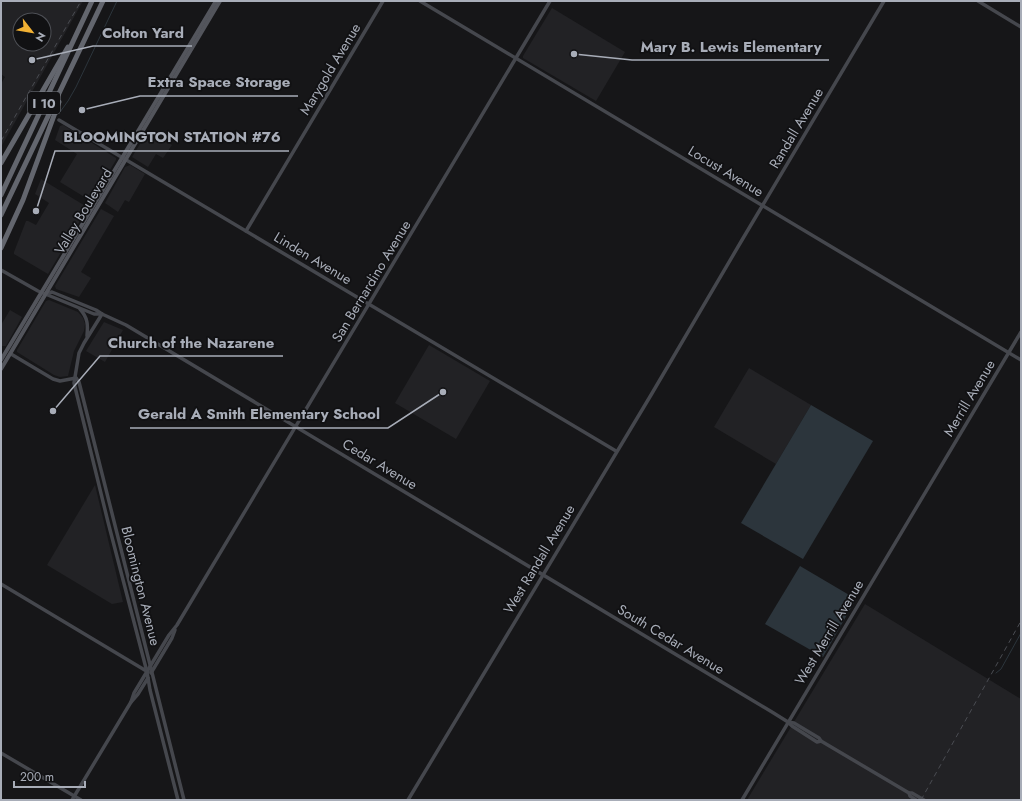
<svg xmlns="http://www.w3.org/2000/svg" width="1022" height="801" font-family="Jost,sans-serif">
  <rect width="100%" height="100%" fill="#161618"/>
  <!-- built -->
  <g fill="#222225" fill-rule="evenodd">
    <path d="M 1,1 L 83,1 L 1,147 L 1,84 L 5,77 L 1,74 ZM 20,20 L 44,20 L 44,44 L 20,44 Z"/>
    <path d="M 552,8 L 625,52 L 596,101 L 523,58 L 523,56 Z"/>
    <path d="M 63,125 L 116,158 L 116,160 L 91,201 L 60,182 L 77,154 L 55,140 L 60,126 Z"/>
    <path d="M 148,131 L 172,145 L 163,158 L 156,154 L 148,167 L 132,157 Z"/>
    <path d="M 130,165 L 145,174 L 129,202 L 125,200 L 118,212 L 105,203 L 125,167 Z"/>
    <path d="M 41,179 L 87,207 L 87,209 L 48,274 L 14,254 L 14,252 L 26,221 L 28,221 L 36,225 L 49,203 L 35,194 Z"/>
    <path d="M 101,209 L 114,216 L 81,272 L 91,278 L 79,297 L 56,289 L 55,286 Z"/>
    <path d="M 49,300 L 78,312 L 83,318 L 85,324 L 84,331 L 74,351 L 68,376 L 60,377 L 54,375 L 17,352 L 17,350 L 46,301 Z"/>
    <path d="M 10,310 L 22,317 L 6,346 L 2,346 L 1,345 L 1,325 Z"/>
    <path d="M 104,322 L 123,330 L 105,362 L 86,351 Z"/>
    <path d="M 429,345 L 490,381 L 456,439 L 395,403 Z"/>
    <path d="M 749,368 L 811,405 L 776,464 L 714,427 Z"/>
    <path d="M 95,485 L 123,602 L 112,604 L 47,565 Z"/>
    <path d="M 865,604 L 1021,699 L 1021,800 L 747,800 Z"/>
  </g>
  <!-- water -->
  <g fill="#2c353c">
    <path d="M 811,405 L 873,441 L 803,559 L 741,523 Z"/>
    <path d="M 800,566 L 856,599 L 823,657 L 765,624 Z"/>
  </g>
  <g fill="none" stroke-linecap="round" stroke-linejoin="round">
    <!-- stream -->
    <g stroke="#2c353c" stroke-width="1">
      <path d="M 60,112 L 68,101 L 76,87 L 117,1"/>
      <path d="M 996,673 L 1001,669 L 1021,633"/>
    </g>
    <!-- secondary -->
    <g stroke="#45474d" stroke-width="3.5">
      <path d="M 420,1 L 1021,360"/>
      <path d="M 978,1 L 1021,27"/>
      <path d="M 59,120 L 616,451"/>
      <path d="M 246,231 L 383,1"/>
      <path d="M 1,270 L 38,291 L 94,314 L 102,314"/>
      <path d="M 46,294 L 52,292 L 96,310 L 102,314 L 126,325 L 772,712 L 788,722 L 794,723 L 819,738 L 821,741 L 909,793 L 912,793 L 924,800"/>
      <path d="M 80,309 C 88,318 88,325 87,336"/>
      <path d="M 102,314 L 84,343 L 79,353 L 74,383 L 108,522 L 147,672 L 150,690 L 178,800"/>
      <path d="M 11,354 L 53,379 L 60,381 L 76,378"/>
      <path d="M 76,378 L 79,382 L 184,800"/>
      <path d="M 1,584 L 148,672"/>
      <path d="M 151,673 L 172,638 L 175,630"/>
      <path d="M 131,702 L 134,693 L 169,635 L 177,625 L 550,1"/>
      <path d="M 788,722 L 792,726 L 817,742 L 821,741"/>
      <path d="M 1,753 L 81,800"/>
      <path d="M 909,793 L 910,796 L 916,800"/>
      <path d="M 72,800 L 131,702 L 138,694 L 148,678"/>
      <path d="M 408,800 L 651,395 L 742,240 L 884,1"/>
      <path d="M 742,800 L 1021,332"/>
    </g>
    <!-- primary -->
    <g stroke="#53555c" stroke-width="4">
      <path d="M 1,360 L 216,1"/>
      <path d="M 1,369 L 220,1"/>
    </g>
    <!-- highway -->
    <g stroke="#63666e" stroke-width="5">
      <path d="M 1,163 L 68,47"/>
      <path d="M 1,195 L 92,1"/>
      <path d="M 1,215 L 103,1"/>
      <path d="M 1,248 L 23,200 L 59,102"/>
    </g>
    <!-- rail -->
    <g stroke="#4a4c52" stroke-width="1" stroke-dasharray="5 4" stroke-linecap="butt">
      <path d="M 1,141 L 81,1"/>
      <path d="M 921,800 L 1021,621"/>
    </g>
  </g>
  <g text-anchor="middle" dominant-baseline="central" stroke-width="3.5" stroke-linejoin="round" paint-order="stroke">
    <!-- shield labels -->
    <rect fill="#111113" stroke="#7b7e86" stroke-width="1" x="28" y="92" width="32" height="22" rx="3"/>
    <g font-size="13" font-weight="bold" fill="#a8adb8">
      <text x="44" y="103">I 10</text>
    </g>
    <!-- street labels -->
    <g font-size="14" fill="#a8adb8" stroke="#111113">
      <text transform="translate(330 69) rotate(-59)">Marygold Avenue</text>
      <text transform="translate(796 128) rotate(-59)">Randall Avenue</text>
      <text transform="translate(726 171) rotate(31)">Locust Avenue</text>
      <text transform="translate(83 211) rotate(-59)">Valley Boulevard</text>
      <text transform="translate(313 258) rotate(31)">Linden Avenue</text>
      <text transform="translate(371 281) rotate(-59)">San Bernardino Avenue</text>
      <text transform="translate(969 398) rotate(-59)">Merrill Avenue</text>
      <text transform="translate(380 464) rotate(31)">Cedar Avenue</text>
      <text transform="translate(539 559) rotate(-59)">West Randall Avenue</text>
      <text transform="translate(141 586) rotate(76)">Bloomington Avenue</text>
      <text transform="translate(829 632) rotate(-59)">West Merrill Avenue</text>
      <text transform="translate(671 639) rotate(31)">South Cedar Avenue</text>
    </g>
  </g>
  <!-- callouts -->
  <path fill="none" stroke="#a8adb8" stroke-width="1.5" d="M32 60L93 46H192M574 54L632 60H829M82 110L140 96H298M36 211L55 151H289M53 411L100 356H283M443 392L388 428H130"/>
  <g fill="#a8adb8" stroke="#111113" stroke-width="1.5">
    <circle cx="32" cy="60" r="4"/>
    <circle cx="574" cy="54" r="4"/>
    <circle cx="82" cy="110" r="4"/>
    <circle cx="36" cy="211" r="4"/>
    <circle cx="53" cy="411" r="4"/>
    <circle cx="443" cy="392" r="4"/>
  </g>
  <g font-size="15" text-anchor="middle" font-weight="bold" fill="#a8adb8" stroke="#111113" stroke-width="3.5" stroke-linejoin="round" paint-order="stroke">
    <text x="143" y="38">Colton Yard</text>
    <text x="731" y="52">Mary B. Lewis Elementary</text>
    <text x="219" y="87">Extra Space Storage</text>
    <text x="172" y="142">BLOOMINGTON STATION #76</text>
    <text x="191" y="348">Church of the Nazarene</text>
    <text x="259" y="419">Gerald A Smith Elementary School</text>
  </g>
  <!-- border -->
  <rect width="1022" height="801" fill="none" stroke="#a8adb8" stroke-width="4"/>
  <!-- north arrow -->
  <g transform="translate(32 32) rotate(121)"><circle r="19" fill="#111113" stroke="#4d4f55"/>
  <path d="M0-3L7 15L0 10L-7 15Z" fill="#f2b134"/>
  <text y="-6" font-size="11" font-weight="bold" text-anchor="middle" fill="#a8adb8">N</text>
  </g>
  <!-- scale -->
  <path d="M14 781v6h71v-6" fill="none" stroke="#a8adb8" stroke-width="2"/>
  <text x="20" y="781" font-size="12" fill="#a8adb8" stroke="#111113" stroke-width="3" paint-order="stroke">200 m</text>
</svg>
